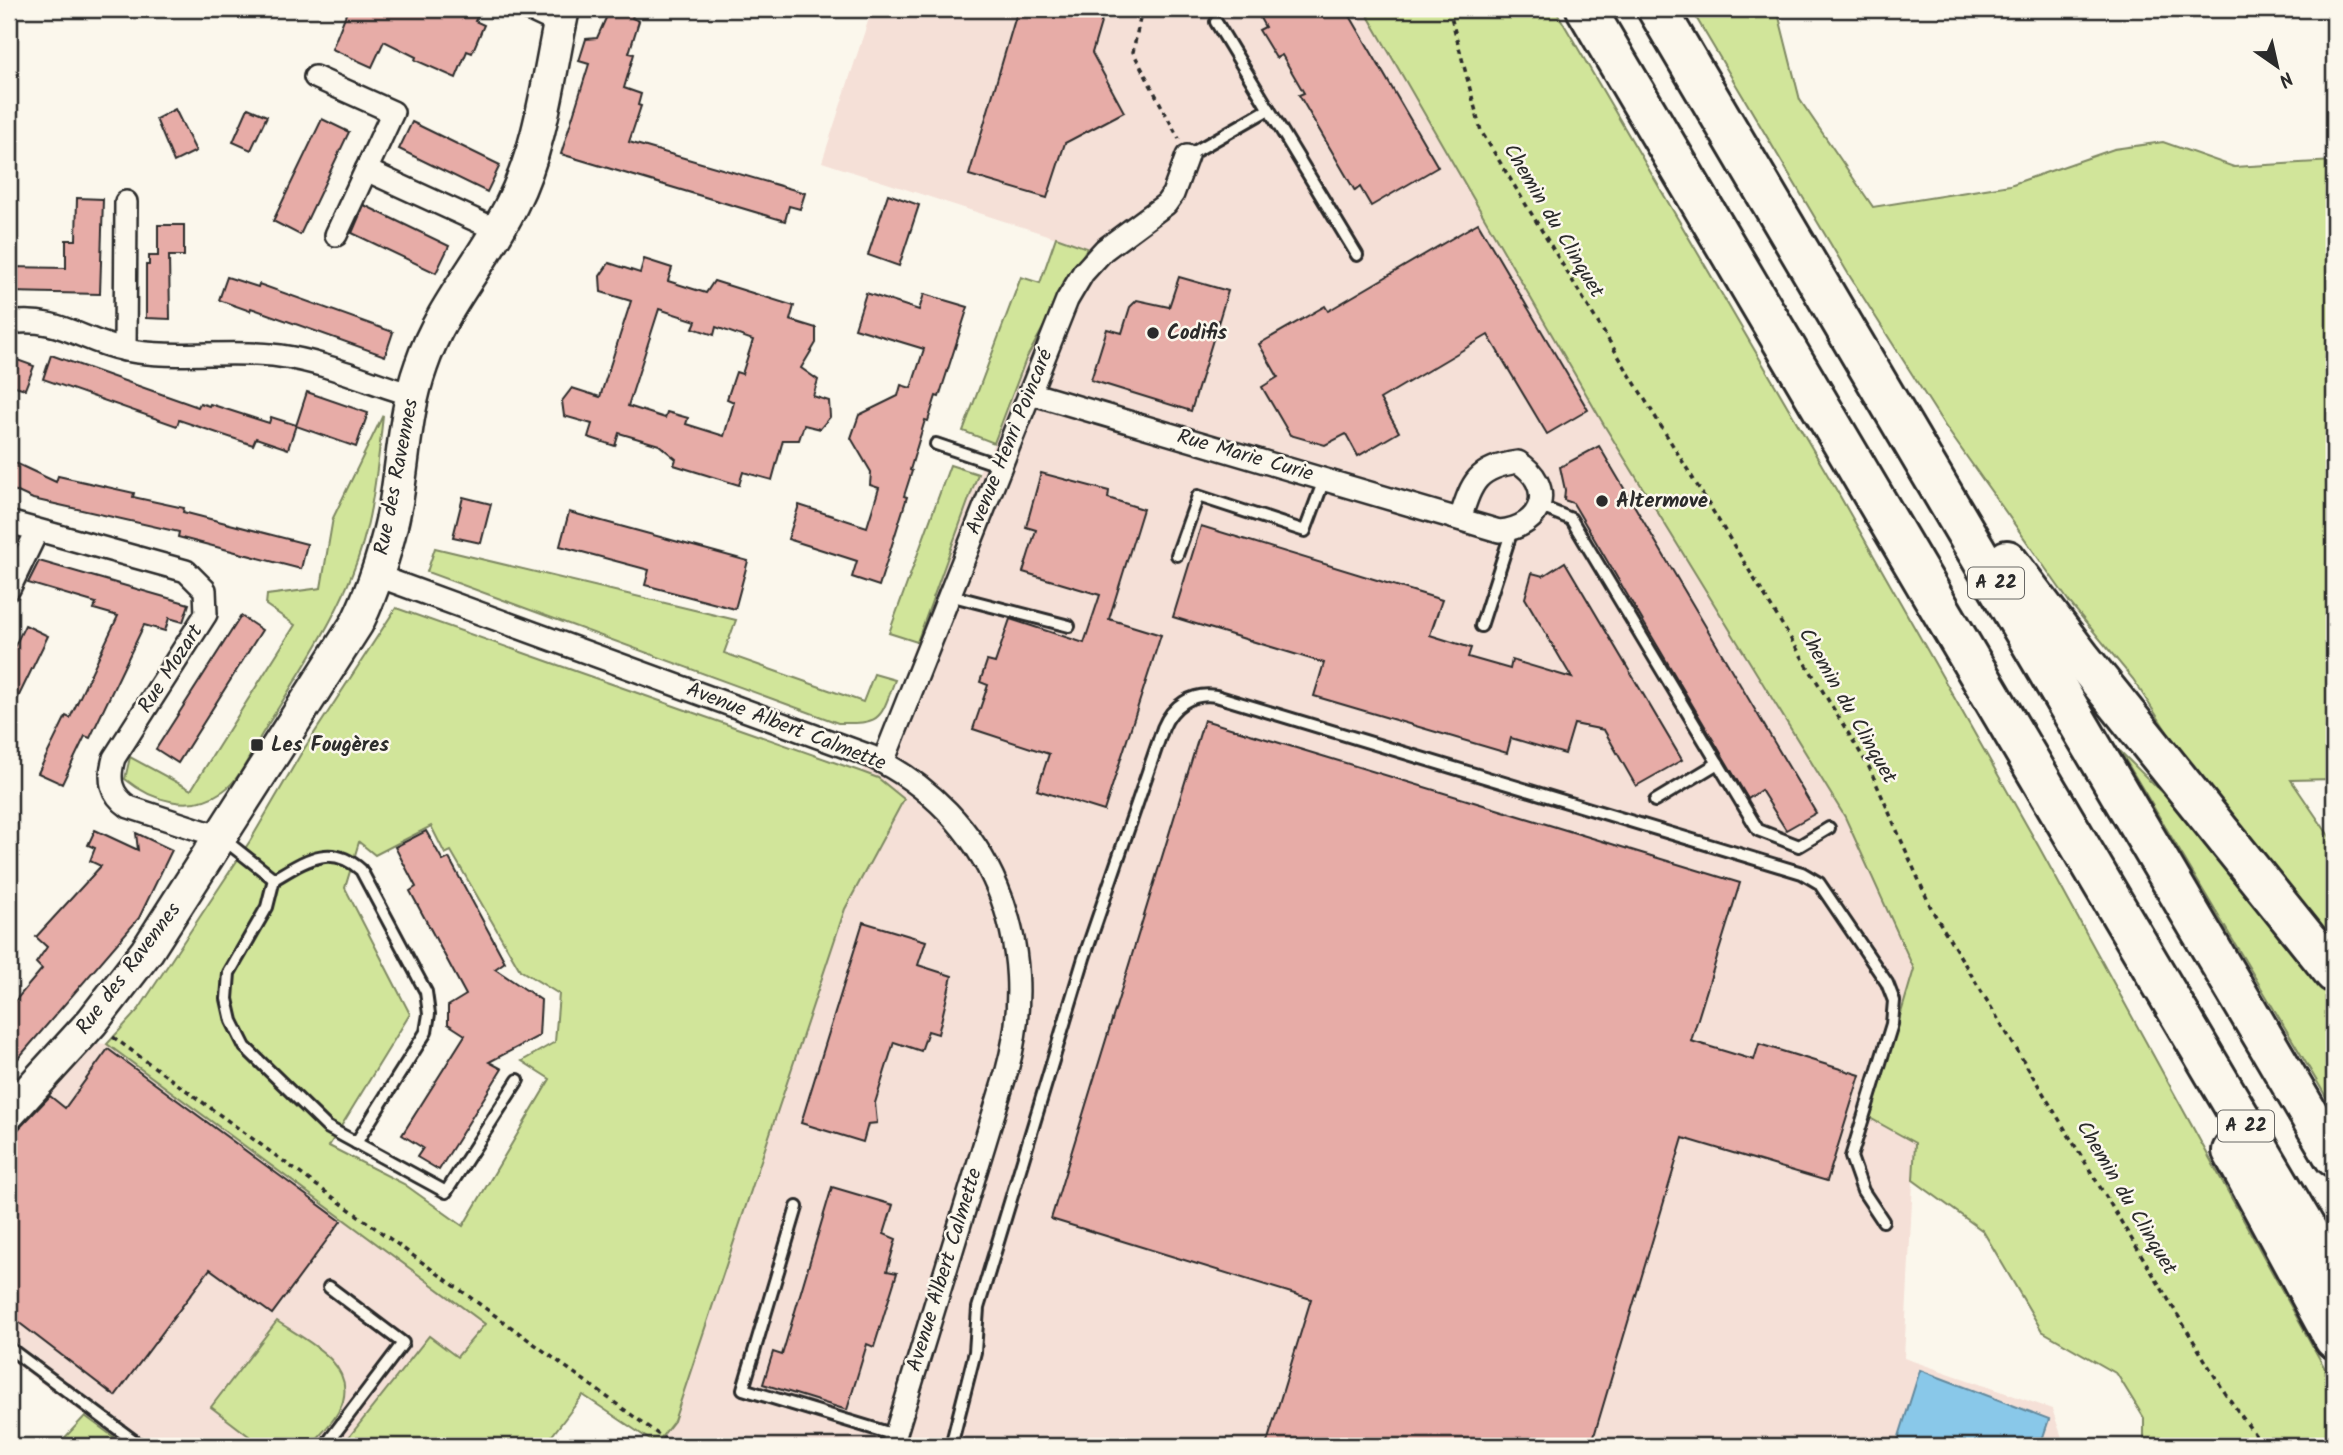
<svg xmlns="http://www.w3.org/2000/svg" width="2343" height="1455" font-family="Kalam,sans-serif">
  <rect width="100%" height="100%" fill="#fbf7ec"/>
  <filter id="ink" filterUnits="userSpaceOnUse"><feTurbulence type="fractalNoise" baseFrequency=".0143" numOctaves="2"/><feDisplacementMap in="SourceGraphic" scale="14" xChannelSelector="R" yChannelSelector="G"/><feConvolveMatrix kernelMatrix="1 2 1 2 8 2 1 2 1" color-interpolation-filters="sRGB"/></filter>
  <g filter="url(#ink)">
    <!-- built -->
    <g fill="#f5e0d7">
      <path d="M 872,9 L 1364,9 L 1604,425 L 1845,817 L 1914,969 L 1870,1117 L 1915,1143 L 1904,1358 L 2052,1409 L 2065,1446 L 655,1446 L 674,1421 L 845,909 L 904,800 L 878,778 L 862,772 L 884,729 L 978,474 L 994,443 L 1026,359 L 1087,248 L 822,162 Z"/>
      <path d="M 96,1043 L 107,1044 L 485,1324 L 544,1446 L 126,1446 L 9,1359 L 9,1136 Z"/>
    </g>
    <!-- green -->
    <g fill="#d1e59a" stroke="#7e8862" stroke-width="2" fill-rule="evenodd">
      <path d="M 1364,9 L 1555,9 L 1837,491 L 2039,847 L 2334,1385 L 2334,1446 L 2144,1446 L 2144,1418 L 2117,1374 L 2042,1331 L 1983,1231 L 1913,1180 L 1915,1143 L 1870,1118 L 1914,969 L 1845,817 L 1604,425 Z"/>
      <path d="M 1691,9 L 1777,9 L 1800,100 L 1873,207 L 2010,185 L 2114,149 L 2163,142 L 2234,167 L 2334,161 L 2334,779 L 2291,780 L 2334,843 L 2334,955 L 2219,812 L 2133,679 L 2070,603 L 1945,426 L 1849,275 Z"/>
      <path d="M 1056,237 L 1087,248 L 1026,359 L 994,443 L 963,431 L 1021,277 L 1040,283 Z"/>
      <path d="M 383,415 C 379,454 375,493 366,531 C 348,605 301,670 262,734 C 252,751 240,780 223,791 C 191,813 152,801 125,779 L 130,757 L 191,790 L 295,625 L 266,605 L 267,595 L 321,588 L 333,518 Z"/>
      <path d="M 950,465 L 978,474 L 917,642 L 889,633 Z"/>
      <path d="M 435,548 L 736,620 L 724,653 L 863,702 L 874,674 L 895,680 C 880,719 883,724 838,723 L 427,572 Z"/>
      <path d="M 396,608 L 862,772 L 878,778 L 904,799 L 845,909 L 674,1421 L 656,1444 L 583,1395 L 544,1446 L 342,1446 L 429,1336 L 457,1357 L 485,1324 L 107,1044 L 139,1009 L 250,841 L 302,752 ZM 431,826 L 445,854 L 451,851 L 520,970 L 559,994 L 555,1042 L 522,1061 L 550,1079 L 463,1226 L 404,1184 L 329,1146 L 410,1014 L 345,888 L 359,842 L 375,855 Z"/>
      <path d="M 2120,751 L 2223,854 L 2334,998 L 2334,1110 Z"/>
      <path d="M 277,1321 C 303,1339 354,1361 343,1401 C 339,1417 321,1433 311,1446 L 262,1446 L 211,1407 Z"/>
      <path d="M 85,1416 L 126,1446 L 57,1446 Z"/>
    </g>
    <!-- water -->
    <path fill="#89c8e9" stroke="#63899d" stroke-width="2" d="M 1920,1370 L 2049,1419 L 2040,1446 L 1896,1446 Z"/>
    <!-- building -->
    <g fill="#e7aca7" stroke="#2b2b2b" stroke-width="2" fill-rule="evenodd">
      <path d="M 348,9 L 481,9 L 475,21 L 484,25 L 472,53 L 467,51 L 456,78 L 415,60 L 416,57 L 384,41 L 372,67 L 332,49 Z"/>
      <path d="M 610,9 L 635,9 L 632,18 L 639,21 L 629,53 L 634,54 L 624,88 L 641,94 L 638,105 L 641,106 L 629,142 L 805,193 L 800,209 L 789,206 L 785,221 L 561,154 L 589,64 L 579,61 L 586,39 L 597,38 Z"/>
      <path d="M 1018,9 L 1105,9 L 1092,53 L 1124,112 L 1065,143 L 1047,198 L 969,175 Z"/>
      <path d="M 1255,9 L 1346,9 L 1438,167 L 1371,206 L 1360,187 L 1355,191 L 1299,95 L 1304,93 L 1282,55 L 1276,58 L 1259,30 L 1265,27 Z"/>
      <path d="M 248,108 L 267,116 L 251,150 L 233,142 Z"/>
      <path d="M 175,109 L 196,151 L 174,162 L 156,119 Z"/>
      <path d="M 322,119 L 349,132 L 300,235 L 273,221 Z"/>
      <path d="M 412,122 L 500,165 L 487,192 L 399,149 Z"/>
      <path d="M 888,194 L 919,205 L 899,266 L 868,255 Z"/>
      <path d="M 77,198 L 103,199 L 100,294 L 9,292 L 9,267 L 66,268 L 66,240 L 76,240 Z"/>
      <path d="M 364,205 L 449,246 L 436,273 L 352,233 Z"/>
      <path d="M 1478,223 L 1588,410 L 1547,434 L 1488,335 L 1380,399 L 1399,432 L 1358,456 L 1346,434 L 1325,445 L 1290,435 L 1262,387 L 1278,377 L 1259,344 L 1325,306 L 1328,311 Z"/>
      <path d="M 158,225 L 184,225 L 184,256 L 169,256 L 170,319 L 146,318 L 146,265 L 149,265 L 149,256 L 158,256 Z"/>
      <path d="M 644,259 L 672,268 L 668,281 L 706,293 L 714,281 L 794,306 L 790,320 L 816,328 L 816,343 L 801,368 L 818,380 L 813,396 L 829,401 L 830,417 L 820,429 L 804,425 L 799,440 L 783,440 L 772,480 L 743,472 L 739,485 L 674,465 L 676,459 L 659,445 L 619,433 L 615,446 L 588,437 L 592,424 L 564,416 L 562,401 L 572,388 L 600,397 L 631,301 L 601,292 L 600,276 L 609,263 L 640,273 ZM 659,309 L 696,321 L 693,328 L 714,335 L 716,327 L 753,340 L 742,374 L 736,372 L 727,399 L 734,402 L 724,436 L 686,424 L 688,418 L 667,412 L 665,418 L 628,406 Z"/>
      <path d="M 227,277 L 258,287 L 259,284 L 393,332 L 385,356 L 251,308 L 250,311 L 219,300 Z"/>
      <path d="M 1179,277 L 1228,291 L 1191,411 L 1091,380 L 1107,329 L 1122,333 L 1130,307 L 1137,300 L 1169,307 Z"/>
      <path d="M 866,293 L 919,310 L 924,294 L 968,307 L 939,397 L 936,396 L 928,421 L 925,420 L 910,470 L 912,471 L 904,496 L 907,497 L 879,586 L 852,577 L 857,561 L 788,539 L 799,505 L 867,527 L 879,488 L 870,485 L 871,472 L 851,438 L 859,415 L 898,396 L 901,385 L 911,388 L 924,349 L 855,328 Z"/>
      <path d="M 51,355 L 198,407 L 200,403 L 209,406 L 210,404 L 269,423 L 271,417 L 296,425 L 288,449 L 256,438 L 253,445 L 179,420 L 177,426 L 43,379 Z"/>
      <path d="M 9,357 L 34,366 L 25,389 L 9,384 Z"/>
      <path d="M 307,392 L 368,413 L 356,447 L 296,426 Z"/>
      <path d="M 1599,446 L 1816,813 L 1786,830 L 1761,790 L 1748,799 L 1573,503 L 1564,500 L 1565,490 L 1560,467 Z"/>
      <path d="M 9,460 L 56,482 L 58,476 L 134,493 L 133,497 L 184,508 L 183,512 L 307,544 L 301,569 L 178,537 L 179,532 L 33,499 L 9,488 Z"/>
      <path d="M 1041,473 L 1109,491 L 1108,498 L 1143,509 L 1109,619 L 1161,635 L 1104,811 L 1037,790 L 1049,754 L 973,729 L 988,685 L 980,682 L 987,661 L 995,663 L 1010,619 L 1084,643 L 1100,595 L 1023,572 L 1036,530 L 1026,527 Z"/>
      <path d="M 463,497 L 491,504 L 481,543 L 453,537 Z"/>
      <path d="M 569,512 L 748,561 L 735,609 L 645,585 L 649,570 L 560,546 Z"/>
      <path d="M 1201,526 L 1442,600 L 1430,635 L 1471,648 L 1468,657 L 1510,669 L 1512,660 L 1572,678 L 1525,598 L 1532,573 L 1543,576 L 1565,562 L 1682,760 L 1636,786 L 1604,730 L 1574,724 L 1565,754 L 1511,738 L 1507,753 L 1314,696 L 1324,663 L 1173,617 Z"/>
      <path d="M 39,561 L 189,604 L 183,622 L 169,618 L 165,631 L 144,625 L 90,738 L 85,736 L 62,784 L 38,773 L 66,716 L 70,718 L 118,616 L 94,609 L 96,603 L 28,583 Z"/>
      <path d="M 241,616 L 262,630 L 178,763 L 156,749 Z"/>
      <path d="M 25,625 L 48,636 L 9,716 L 9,658 Z"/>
      <path d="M 1204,720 L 1740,883 L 1691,1041 L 1754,1060 L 1759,1044 L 1860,1075 L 1827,1181 L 1683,1138 L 1591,1446 L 1349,1446 L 1334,1441 L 1332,1446 L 1266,1446 L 1311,1299 L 1051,1219 Z"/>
      <path d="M 95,830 L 138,850 L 136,833 L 172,850 L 139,918 L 9,1069 L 9,1008 L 42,969 L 36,963 L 47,947 L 36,937 L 101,866 L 90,861 L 95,848 L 88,845 Z"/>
      <path d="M 426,831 L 443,861 L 449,858 L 505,962 L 495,969 L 541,1000 L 539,1036 L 489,1062 L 502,1069 L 439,1170 L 417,1157 L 423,1148 L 402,1135 L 465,1035 L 448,1024 L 448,1006 L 466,995 L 410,891 L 416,887 L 395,847 Z"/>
      <path d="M 863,922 L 926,941 L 918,965 L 952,976 L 938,1034 L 928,1031 L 921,1051 L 894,1042 L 875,1103 L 877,1123 L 868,1124 L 863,1142 L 801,1123 Z"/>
      <path d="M 108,1049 L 341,1221 L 272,1314 L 210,1269 L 115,1396 L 9,1315 L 9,1233 L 17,1193 L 9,1187 L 9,1139 L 50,1096 L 65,1108 Z"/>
      <path d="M 832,1187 L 893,1205 L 884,1234 L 896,1239 L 887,1271 L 897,1273 L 874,1347 L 867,1344 L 847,1410 L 763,1384 L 773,1352 L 782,1355 Z"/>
    </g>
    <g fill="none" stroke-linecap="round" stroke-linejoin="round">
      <defs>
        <g id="lane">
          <path d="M 1216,22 L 1357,255"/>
          <path d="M 1187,156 L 1269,109"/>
          <path d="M 936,444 L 1001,466"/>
          <path d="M 1539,506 L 1571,519 L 1758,830 L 1799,846 L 1829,828"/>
          <path d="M 1177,555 L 1198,496 L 1305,531 L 1324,480"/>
          <path d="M 949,595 L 1069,626"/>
          <path d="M 1481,626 L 1512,530"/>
          <path d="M 1655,801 L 1718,763"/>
          <path d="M 222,838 L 274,879 C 305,861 330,842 361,870 L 426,992 L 429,1014 L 426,1032 L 356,1143"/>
          <path d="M 274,879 L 267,907 L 229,973 L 227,999 L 232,1021 L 245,1047 L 327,1127 L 446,1192 L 518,1080"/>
          <path d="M 797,1207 L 743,1389 L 895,1435"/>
          <path d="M 9,1348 L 141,1446"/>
          <path d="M 325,1446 L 403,1343 L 329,1287"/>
          <path d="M 951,1446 L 975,1352 L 978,1308 L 1084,958 L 1163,728 C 1172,706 1192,692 1216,696 L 1802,873 L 1819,883 L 1887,983 L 1894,1001 L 1892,1024 L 1851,1157 L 1863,1191 L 1883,1221"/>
        </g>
        <g id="street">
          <path d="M 528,9 L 560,24"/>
          <path d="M 315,77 L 393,112 L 336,235"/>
          <path d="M 366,170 L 497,230"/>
          <path d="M 9,323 C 60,316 80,341 126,350 C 176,360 229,349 280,356 C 325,362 368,382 412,395"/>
          <path d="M 125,350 L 126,202"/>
          <path d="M 1030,393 L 1499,531 C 1545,527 1555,485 1518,462 C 1476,468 1472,482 1460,519"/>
          <path d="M 9,522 L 186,571 L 205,590 L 206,614 L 114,758 C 108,779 110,794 129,807 L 221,837"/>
          <path d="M 378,576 L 870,756 C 992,814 1042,944 1007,1070 L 892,1446"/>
          <path d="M 9,589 L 37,531"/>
          <path d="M 883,762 L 1067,300 L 1083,273 L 1104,250 L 1166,204 L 1173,194 L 1187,156"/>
        </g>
        <path id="secondary" d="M 9,1113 L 92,1022 L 147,951 L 357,623 C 376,584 388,544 396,502 C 404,456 405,410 421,366 C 441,306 485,260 512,204 C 542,145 549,73 563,9"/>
        <g id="highway">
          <path d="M 1586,9 L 2334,1276"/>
          <path d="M 1657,9 L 2334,1157"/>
          <path d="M 2007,560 L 2081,658 L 2334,973"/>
          <path d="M 2232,1151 L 2334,1339"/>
        </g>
      </defs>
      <!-- lane casing -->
      <use href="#lane" stroke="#2b2b2b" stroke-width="16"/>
      <!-- street casing -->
      <use href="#street" stroke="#2b2b2b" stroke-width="26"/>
      <!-- secondary casing -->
      <use href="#secondary" stroke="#2b2b2b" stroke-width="37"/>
      <!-- highway casing -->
      <use href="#highway" stroke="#2b2b2b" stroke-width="44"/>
      <!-- path -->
      <g stroke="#2b2b2b" stroke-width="3.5" stroke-dasharray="5 5" stroke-linecap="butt">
        <path d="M 1142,9 L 1133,52 L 1179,139"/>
        <path d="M 1449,9 L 1481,131 L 1869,767 L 1932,910 L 2225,1393 L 2263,1446"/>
        <path d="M 113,1037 L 666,1440"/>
      </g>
      <!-- lane -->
      <use href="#lane" stroke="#fbf7ec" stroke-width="10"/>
      <!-- street -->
      <use href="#street" stroke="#fbf7ec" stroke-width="21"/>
      <!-- secondary -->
      <use href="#secondary" stroke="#fbf7ec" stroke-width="32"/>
      <!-- highway -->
      <use href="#highway" stroke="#fbf7ec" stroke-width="38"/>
    </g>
  </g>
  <!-- markers -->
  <g fill="#2b2b2b" stroke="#fbf7ec" stroke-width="2.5">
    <circle cx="1153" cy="333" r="7"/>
    <circle cx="1602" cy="501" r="7"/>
    <rect x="250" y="738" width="14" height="14" rx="3.5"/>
  </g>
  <g text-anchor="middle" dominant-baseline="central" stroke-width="5" stroke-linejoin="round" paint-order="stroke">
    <!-- shield labels -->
    <g fill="#fbf7ec" stroke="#696865" stroke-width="2">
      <rect x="1968" y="567.5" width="56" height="31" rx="5"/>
      <rect x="2218" y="1110.5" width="56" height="31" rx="5"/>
    </g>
    <g font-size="19" font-weight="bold" fill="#2b2b2b">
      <text x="1996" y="583">A 22</text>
      <text x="2246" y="1126">A 22</text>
    </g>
    <!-- street labels -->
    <g font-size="21" fill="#2b2b2b" stroke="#fbf7ec">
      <text transform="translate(1553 221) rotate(59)">Chemin du Clinquet</text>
      <text transform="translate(1010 442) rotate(-68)">Avenue Henri Poincaré</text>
      <text transform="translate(1245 456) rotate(16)">Rue Marie Curie</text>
      <text transform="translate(397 477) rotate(-79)">Rue des Ravennes</text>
      <text transform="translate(171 669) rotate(-57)">Rue Mozart</text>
      <text transform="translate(1847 706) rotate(60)">Chemin du Clinquet</text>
      <text transform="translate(786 727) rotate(21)">Avenue Albert Calmette</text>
      <text transform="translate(129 969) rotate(-53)">Rue des Ravennes</text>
      <text transform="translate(2126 1198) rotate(59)">Chemin du Clinquet</text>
      <text transform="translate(945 1270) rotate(-73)">Avenue Albert Calmette</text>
    </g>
    <!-- poi labels -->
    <g font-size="21" font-weight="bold" fill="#2b2b2b" stroke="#fbf7ec" text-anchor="start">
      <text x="1167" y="333">Codifis</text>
      <text x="1616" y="501">Altermove</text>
      <text x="271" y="745">Les Fougères</text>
    </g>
  </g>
  <!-- margin -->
  <rect width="2343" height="1455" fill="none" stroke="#fbf7ec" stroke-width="35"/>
  <rect x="18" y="18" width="2308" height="1420" fill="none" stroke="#2b2b2b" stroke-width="2.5" filter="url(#ink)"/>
  <!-- north arrow -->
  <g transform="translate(2277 66) rotate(146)" stroke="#fbf7ec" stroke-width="5" paint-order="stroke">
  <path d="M0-5L12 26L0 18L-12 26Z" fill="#2b2b2b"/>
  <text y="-10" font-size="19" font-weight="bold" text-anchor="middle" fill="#2b2b2b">N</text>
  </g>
</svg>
